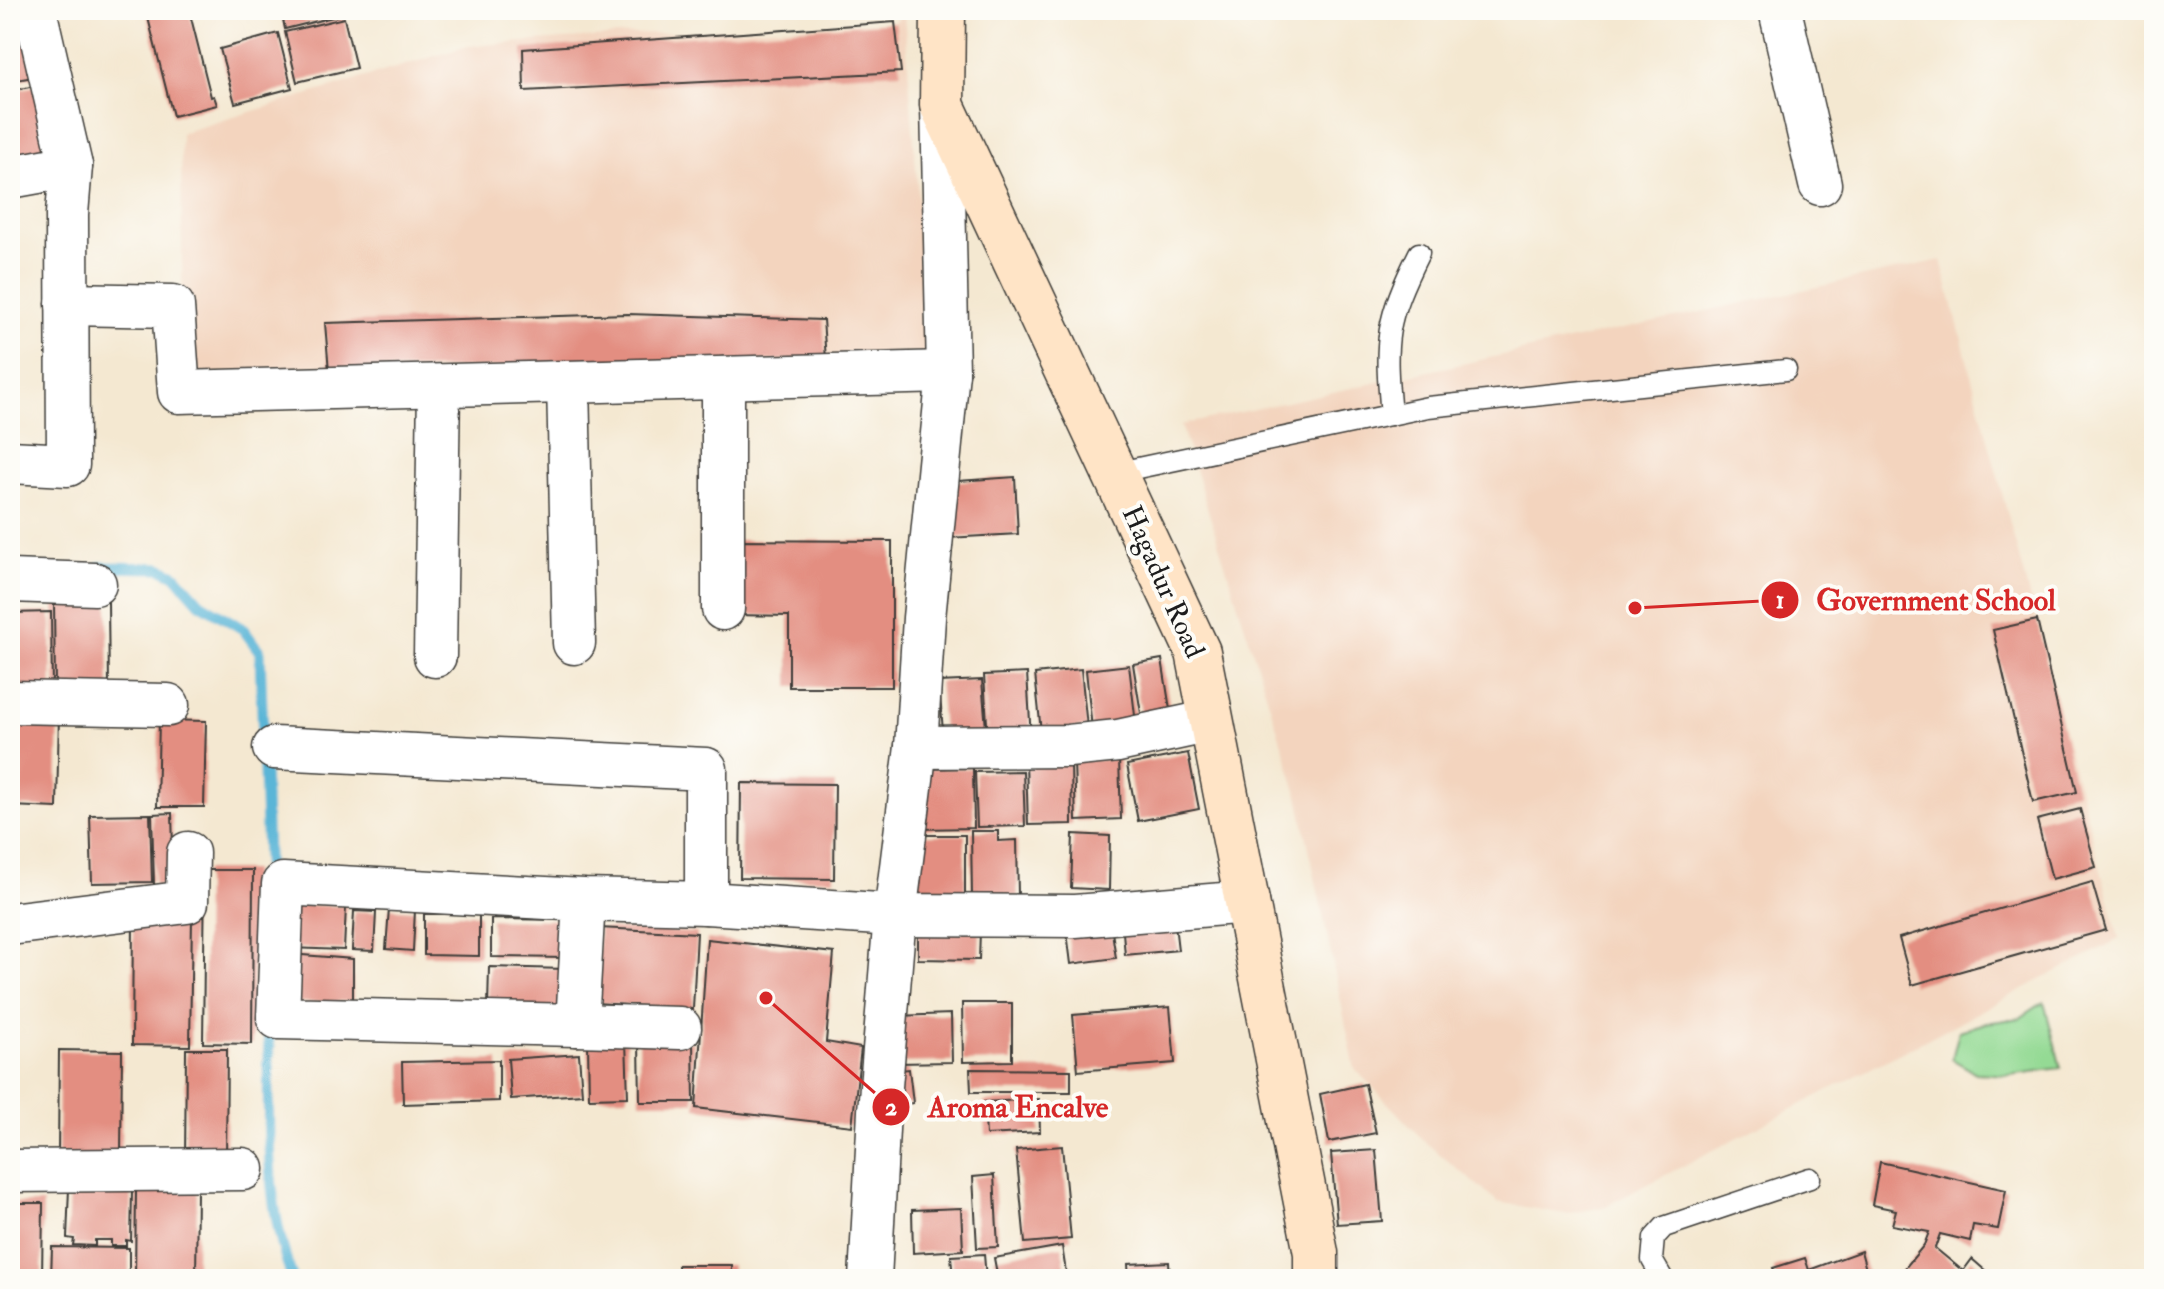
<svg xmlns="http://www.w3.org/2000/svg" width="2164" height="1289" font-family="'IM FELL Double Pica',serif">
  <rect width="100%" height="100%" fill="#fdfcf7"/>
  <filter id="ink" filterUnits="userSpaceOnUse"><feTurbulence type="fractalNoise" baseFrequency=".0125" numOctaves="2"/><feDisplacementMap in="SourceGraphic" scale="16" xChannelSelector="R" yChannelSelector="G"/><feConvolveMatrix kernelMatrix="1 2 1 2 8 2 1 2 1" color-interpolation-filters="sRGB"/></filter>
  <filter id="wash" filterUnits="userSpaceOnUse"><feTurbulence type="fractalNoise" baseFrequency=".006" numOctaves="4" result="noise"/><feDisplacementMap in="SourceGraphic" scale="32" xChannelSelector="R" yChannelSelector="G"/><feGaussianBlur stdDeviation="1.8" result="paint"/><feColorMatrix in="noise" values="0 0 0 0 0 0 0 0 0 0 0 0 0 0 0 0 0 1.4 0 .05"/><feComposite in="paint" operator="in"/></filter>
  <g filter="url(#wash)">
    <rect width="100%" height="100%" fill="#f4e8d1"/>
    <!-- built -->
    <g fill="#f3d4be">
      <path d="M 904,14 L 931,361 L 183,382 L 181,133 L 468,46 L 635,34 L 894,22 Z"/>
      <path d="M 1941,260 L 2119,939 L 1604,1207 L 1565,1214 L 1498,1202 L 1426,1143 L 1355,1069 L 1297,791 L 1181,425 Z"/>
    </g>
    <!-- green -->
    <path fill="#94da94" stroke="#587b58" stroke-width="2" d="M 2044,1002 L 2061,1068 L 2009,1075 L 1976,1073 L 1952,1059 L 1959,1031 L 1986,1023 L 2020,1018 Z"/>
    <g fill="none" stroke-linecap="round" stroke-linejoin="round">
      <!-- stream -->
      <g stroke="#5ab5d7" stroke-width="11">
        <path d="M 99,567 L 160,568 L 175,575 L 200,603 L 243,629 L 260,652 L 268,885"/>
        <path d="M 269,1022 C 269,1105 262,1200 293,1279"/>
      </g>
    </g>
    <g id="blocks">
      <!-- building -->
      <g fill="#e38e81">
        <path d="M 146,10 L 189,10 L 211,97 L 214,96 L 217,105 L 173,116 Z"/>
        <path d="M 281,10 L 344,10 L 345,14 L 285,29 Z"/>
        <path d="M 24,18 L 34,77 L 10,81 L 10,21 Z"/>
        <path d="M 344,18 L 356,68 L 297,82 L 285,32 Z"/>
        <path d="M 895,22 L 901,72 L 524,91 L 523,49 Z"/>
        <path d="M 278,33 L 292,88 L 235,103 L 220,49 Z"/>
        <path d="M 35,86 L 49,160 L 10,168 L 10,91 Z"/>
        <path d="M 628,314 L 823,320 L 826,359 L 329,371 L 325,323 Z"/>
        <path d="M 1015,477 L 1018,534 L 948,538 L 944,482 Z"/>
        <path d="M 733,540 L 892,541 L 892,687 L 789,687 L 789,616 L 733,615 Z"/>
        <path d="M 108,601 L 109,687 L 55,688 L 54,602 Z"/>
        <path d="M 51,612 L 52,690 L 10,691 L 10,613 Z"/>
        <path d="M 2037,620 L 2077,792 L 2033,802 L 1993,630 Z"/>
        <path d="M 1162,659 L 1172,722 L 1143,726 L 1133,664 Z"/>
        <path d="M 1129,665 L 1136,724 L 1092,729 L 1086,670 Z"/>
        <path d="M 1081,669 L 1087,727 L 1041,732 L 1035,674 Z"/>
        <path d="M 1027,673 L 1031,738 L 988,740 L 984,675 Z"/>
        <path d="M 982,680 L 987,741 L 944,744 L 939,682 Z"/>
        <path d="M 14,712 L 59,713 L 57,808 L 12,806 Z"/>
        <path d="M 159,720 L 206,721 L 204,807 L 157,807 Z"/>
        <path d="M 1188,753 L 1199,809 L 1138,821 L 1127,765 Z"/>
        <path d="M 1119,759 L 1121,819 L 1076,821 L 1074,761 Z"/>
        <path d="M 1071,760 L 1072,824 L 1028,825 L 1026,761 Z"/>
        <path d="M 973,768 L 974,828 L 920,829 L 919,769 Z"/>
        <path d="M 1023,771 L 1025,826 L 977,827 L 975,772 Z"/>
        <path d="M 741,783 L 835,784 L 834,879 L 740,878 Z"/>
        <path d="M 2080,809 L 2096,867 L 2052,879 L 2037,820 Z"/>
        <path d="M 172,813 L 174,884 L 154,885 L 152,814 Z"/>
        <path d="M 150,814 L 152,882 L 92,883 L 90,815 Z"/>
        <path d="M 971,831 L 998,831 L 998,841 L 1017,840 L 1018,896 L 972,897 Z"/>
        <path d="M 1073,834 L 1110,836 L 1109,890 L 1071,888 Z"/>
        <path d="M 918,835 L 965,835 L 965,900 L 919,900 Z"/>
        <path d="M 205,870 L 253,870 L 252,1044 L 203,1043 Z"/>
        <path d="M 2092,882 L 2106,930 L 1912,985 L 1899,938 Z"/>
        <path d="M 289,905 L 346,906 L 344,950 L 289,948 Z"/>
        <path d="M 389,908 L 415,910 L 413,951 L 386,949 Z"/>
        <path d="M 354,911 L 376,912 L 374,951 L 352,950 Z"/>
        <path d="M 424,914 L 479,914 L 479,956 L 424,955 Z"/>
        <path d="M 133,916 L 192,917 L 190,1046 L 132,1045 Z"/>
        <path d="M 1174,916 L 1178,950 L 1125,955 L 1122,921 Z"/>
        <path d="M 491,919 L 567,920 L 566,958 L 491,957 Z"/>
        <path d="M 1110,919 L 1116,958 L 1071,964 L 1066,924 Z"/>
        <path d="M 599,928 L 697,933 L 693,1009 L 595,1003 Z"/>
        <path d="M 918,930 L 980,931 L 979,960 L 918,959 Z"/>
        <path d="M 707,939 L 834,953 L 826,1042 L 861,1048 L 852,1126 L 696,1108 Z"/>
        <path d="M 289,954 L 353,959 L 353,1001 L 290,1003 Z"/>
        <path d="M 489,967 L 566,969 L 565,1009 L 488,1007 Z"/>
        <path d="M 962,1003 L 1012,1003 L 1012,1061 L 963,1062 Z"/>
        <path d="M 1170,1007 L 1175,1063 L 1078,1071 L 1073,1015 Z"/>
        <path d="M 951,1014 L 952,1062 L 897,1063 L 896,1016 Z"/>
        <path d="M 626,1041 L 628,1097 L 589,1098 L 588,1042 Z"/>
        <path d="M 639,1042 L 693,1042 L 694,1102 L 640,1102 Z"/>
        <path d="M 186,1049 L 227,1049 L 226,1162 L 185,1162 Z"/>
        <path d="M 59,1050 L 122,1051 L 121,1157 L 58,1156 Z"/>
        <path d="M 579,1054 L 582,1094 L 511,1099 L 508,1059 Z"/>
        <path d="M 499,1060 L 499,1101 L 403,1104 L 402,1062 Z"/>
        <path d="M 909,1069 L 913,1103 L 896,1106 L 892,1071 Z"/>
        <path d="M 970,1069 L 1071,1070 L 1071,1092 L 971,1092 Z"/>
        <path d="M 1365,1084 L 1376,1133 L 1329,1142 L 1320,1094 Z"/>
        <path d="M 1039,1099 L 1040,1132 L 986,1135 L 984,1102 Z"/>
        <path d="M 1062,1146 L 1071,1239 L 1025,1243 L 1016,1150 Z"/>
        <path d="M 1376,1150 L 1382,1221 L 1337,1224 L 1331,1153 Z"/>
        <path d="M 1880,1162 L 2006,1190 L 1998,1229 L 1973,1225 L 1970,1241 L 1940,1234 L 1935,1248 L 1963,1271 L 1972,1259 L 1995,1279 L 1896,1279 L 1924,1245 L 1929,1232 L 1892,1225 L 1896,1210 L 1872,1205 Z"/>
        <path d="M 994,1175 L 998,1247 L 977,1248 L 973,1177 Z"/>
        <path d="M 69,1188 L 132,1191 L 131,1241 L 126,1240 L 126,1246 L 111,1246 L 111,1240 L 95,1240 L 95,1246 L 73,1245 L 74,1239 L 67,1238 Z"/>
        <path d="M 136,1189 L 197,1190 L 196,1279 L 135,1279 Z"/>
        <path d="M 10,1203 L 43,1203 L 42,1279 L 10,1279 Z"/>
        <path d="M 961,1208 L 963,1250 L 913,1253 L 912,1210 Z"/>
        <path d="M 1062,1246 L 1067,1279 L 998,1279 L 994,1258 Z"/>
        <path d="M 52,1247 L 129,1248 L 129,1279 L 51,1279 Z"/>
        <path d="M 1861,1251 L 1868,1277 L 1882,1273 L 1883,1279 L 1777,1279 L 1773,1268 L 1805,1258 L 1809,1270 Z"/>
        <path d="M 984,1254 L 986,1279 L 953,1279 L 951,1256 Z"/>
        <path d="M 1169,1262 L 1170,1279 L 1129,1279 L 1128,1264 Z"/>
        <path d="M 678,1265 L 732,1265 L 732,1279 L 679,1279 Z"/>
      </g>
    </g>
  </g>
  <g filter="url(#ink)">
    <use href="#blocks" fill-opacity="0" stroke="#3c3b37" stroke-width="2"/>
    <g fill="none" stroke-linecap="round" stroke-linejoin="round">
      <defs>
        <g id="lane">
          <path d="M 1391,415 C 1384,340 1385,321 1419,253"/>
          <path d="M 1114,473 L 1428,407 L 1786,370"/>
          <path d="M 1663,1279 L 1652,1260 L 1654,1238 L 1664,1227 L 1810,1178"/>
        </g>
        <g id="street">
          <path d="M 35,10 L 71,166"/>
          <path d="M 1780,10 L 1820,184"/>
          <path d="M 10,177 L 71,166 L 67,214 L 68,465 L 10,462"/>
          <path d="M 67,304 L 173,306 L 179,392 L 948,372"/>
          <path d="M 723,378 L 723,609"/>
          <path d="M 568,383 L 574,643"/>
          <path d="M 10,581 L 95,584"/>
          <path d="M 435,656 L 439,386"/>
          <path d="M 10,702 L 168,705"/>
          <path d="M 916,747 L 1068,746 L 1118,741 L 1211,721"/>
          <path d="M 274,748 L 706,769 L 706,903"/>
          <path d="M 584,900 L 577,1025 L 278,1018 L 283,884 L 584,900 L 706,903 L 895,915 L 1075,916 L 1248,902"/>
          <path d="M 10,924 L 187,902 L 188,853"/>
          <path d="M 577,1025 L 680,1028"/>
          <path d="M 10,1171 L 243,1169"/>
          <path d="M 870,1279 L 879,1111 L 895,915 L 916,747 L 924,618 L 948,372 L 942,105"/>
        </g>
        <path id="secondary" d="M 943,10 L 942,105 L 1198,652 L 1316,1253 L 1316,1279"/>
      </defs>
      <!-- lane casing -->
      <use href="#lane" stroke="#3c3b37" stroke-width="23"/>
      <!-- street casing -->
      <use href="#street" stroke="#3c3b37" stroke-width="45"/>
      <!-- secondary casing -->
      <use href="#secondary" stroke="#3c3b37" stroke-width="47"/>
      <!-- lane -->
      <use href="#lane" stroke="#fff" stroke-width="20"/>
      <!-- street -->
      <use href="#street" stroke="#fff" stroke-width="42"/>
      <!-- secondary -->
      <use href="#secondary" stroke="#ffe4c6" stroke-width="44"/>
    </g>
  </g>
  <g text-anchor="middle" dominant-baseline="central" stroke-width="8" stroke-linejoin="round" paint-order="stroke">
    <!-- street labels -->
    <g font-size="28" fill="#1c1c1c" stroke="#fdfcf7">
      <text transform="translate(1163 582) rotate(66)">Hagadur Road</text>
    </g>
  </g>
  <!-- callouts -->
  <path fill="none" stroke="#d62828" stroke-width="3" d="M1635 608L1780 600M766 998L891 1107"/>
  <g fill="#d62828" stroke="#fdfcf7" stroke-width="3">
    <circle cx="1635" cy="608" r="8"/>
    <circle cx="766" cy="998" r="8"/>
    <circle cx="1780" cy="600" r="20"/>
    <circle cx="891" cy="1107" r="20"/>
  </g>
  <g font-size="24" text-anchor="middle" font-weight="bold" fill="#fff">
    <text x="1780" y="608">1</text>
    <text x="891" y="1115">2</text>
  </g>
  <g font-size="30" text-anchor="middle" font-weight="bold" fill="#d62828" stroke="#fdfcf7" stroke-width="8" stroke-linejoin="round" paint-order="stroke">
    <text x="1936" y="610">Government School</text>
    <text x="1018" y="1117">Aroma Encalve</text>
  </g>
  <!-- margin -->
  <rect width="2164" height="1289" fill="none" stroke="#fdfcf7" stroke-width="40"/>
</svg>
